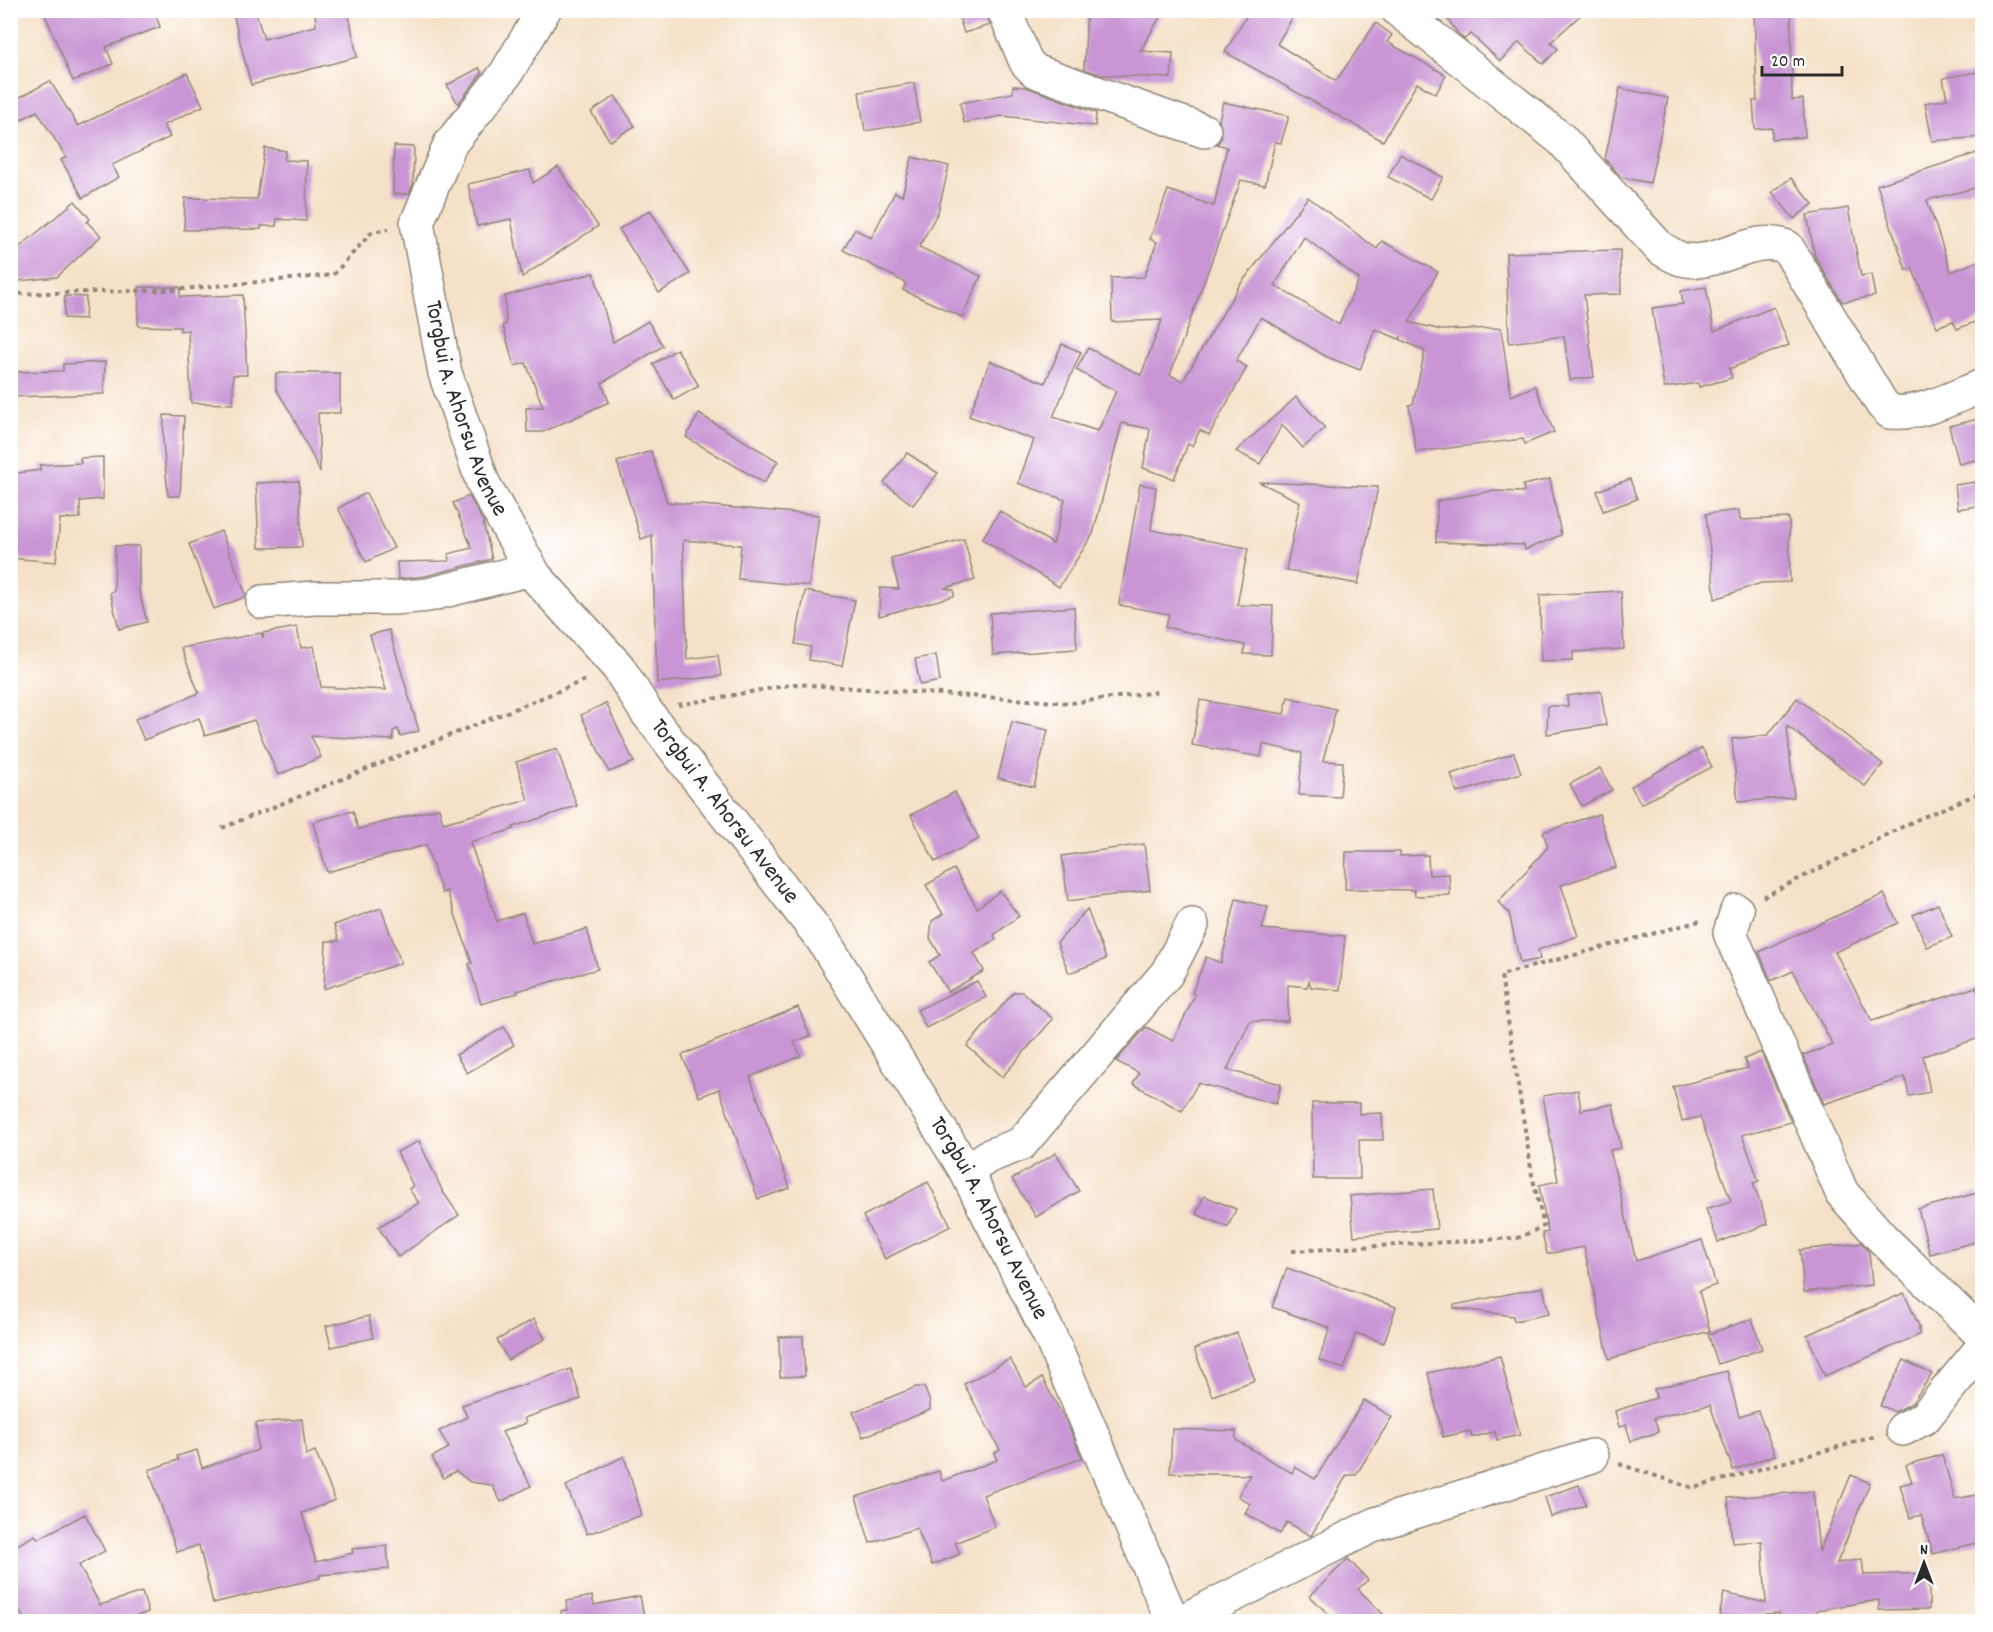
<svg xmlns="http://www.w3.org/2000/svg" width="1993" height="1632" font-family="Dekko,sans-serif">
  <rect width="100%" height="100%" fill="#fff"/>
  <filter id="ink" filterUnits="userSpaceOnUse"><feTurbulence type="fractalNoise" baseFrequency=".0167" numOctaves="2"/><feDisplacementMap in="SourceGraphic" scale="12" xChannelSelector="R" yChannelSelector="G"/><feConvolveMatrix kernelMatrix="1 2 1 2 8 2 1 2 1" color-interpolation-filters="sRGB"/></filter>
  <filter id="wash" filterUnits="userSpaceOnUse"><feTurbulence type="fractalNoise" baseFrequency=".008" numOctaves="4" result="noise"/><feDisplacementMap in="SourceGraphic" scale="24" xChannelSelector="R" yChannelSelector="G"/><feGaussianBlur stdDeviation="1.35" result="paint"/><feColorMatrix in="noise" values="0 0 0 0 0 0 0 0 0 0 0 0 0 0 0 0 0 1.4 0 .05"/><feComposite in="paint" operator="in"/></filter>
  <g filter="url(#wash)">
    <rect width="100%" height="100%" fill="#f5e1c7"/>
    <g id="blocks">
      <!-- building -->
      <g fill="#c995d5" fill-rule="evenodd">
        <path d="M 43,10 L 154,10 L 160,27 L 106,47 L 113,64 L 73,81 Z"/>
        <path d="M 232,10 L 255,10 L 264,39 L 316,26 L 315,10 L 348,10 L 357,57 L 251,85 Z"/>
        <path d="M 957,10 L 986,10 L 990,25 L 964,33 Z"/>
        <path d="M 1087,10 L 1164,10 L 1140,51 L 1173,53 L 1171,78 L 1102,75 L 1084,69 Z"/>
        <path d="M 1250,10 L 1281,10 L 1293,17 L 1277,44 L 1336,81 L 1376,23 L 1392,35 L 1387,42 L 1446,75 L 1436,94 L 1417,83 L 1383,141 L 1225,52 Z"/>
        <path d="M 1441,10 L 1586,10 L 1551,42 L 1558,49 L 1543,64 L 1519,42 L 1500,61 L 1471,34 L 1464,39 L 1459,35 Z"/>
        <path d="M 1754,10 L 1791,10 L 1792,100 L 1803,99 L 1805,137 L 1772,139 L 1772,128 L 1755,129 L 1753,101 L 1757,101 Z"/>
        <path d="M 479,68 L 482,73 L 458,104 L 447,85 Z"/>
        <path d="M 1983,71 L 1983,137 L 1932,141 L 1925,103 L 1947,99 L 1943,78 Z"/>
        <path d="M 187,73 L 203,106 L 164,125 L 170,137 L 112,165 L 119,177 L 83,198 L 61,160 L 66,157 L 37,111 L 17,122 L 13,101 L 50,81 L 78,126 Z"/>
        <path d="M 914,83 L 920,122 L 865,131 L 859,92 Z"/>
        <path d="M 1013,86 L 1026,87 L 1096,113 L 1095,126 L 1002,116 L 964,123 L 960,103 L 1013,93 Z"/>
        <path d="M 1620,88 L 1668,98 L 1650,183 L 1621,177 L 1605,159 Z"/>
        <path d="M 615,96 L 635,126 L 610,141 L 591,112 Z"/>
        <path d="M 1223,102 L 1289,116 L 1281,143 L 1275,142 L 1265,185 L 1241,180 L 1170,375 L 1183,381 L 1239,286 L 1308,197 L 1377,249 L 1382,241 L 1438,272 L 1409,322 L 1441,330 L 1501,328 L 1511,396 L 1535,386 L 1554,432 L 1525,444 L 1523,439 L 1416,452 L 1409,405 L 1413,404 L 1425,351 L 1401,340 L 1401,337 L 1399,339 L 1375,329 L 1360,370 L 1325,356 L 1261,317 L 1236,361 L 1247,367 L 1209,435 L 1200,430 L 1192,446 L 1188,444 L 1174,479 L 1143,468 L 1150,429 L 1122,423 L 1093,534 L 1059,587 L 982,539 L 1000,511 L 1053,544 L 1065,500 L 1018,483 L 1034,440 L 969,416 L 990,361 L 1045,383 L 1062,344 L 1081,352 L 1053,417 L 1098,431 L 1116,391 L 1076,370 L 1088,348 L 1141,375 L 1162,320 L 1112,322 L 1111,278 L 1144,277 L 1157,242 L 1150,239 L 1168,190 L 1214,206 L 1227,147 L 1217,144 L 1222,137 L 1219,120 ZM 1304,237 L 1359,279 L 1339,325 L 1275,285 Z"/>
        <path d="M 394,146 L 414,147 L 413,184 L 409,194 L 393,194 Z"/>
        <path d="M 265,148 L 286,151 L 284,160 L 307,161 L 306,221 L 277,219 L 276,226 L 261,226 L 261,229 L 184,230 L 185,198 L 257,199 Z"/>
        <path d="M 1983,151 L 1983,186 L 1927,200 L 1951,272 L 1983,259 L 1983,319 L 1957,329 L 1953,321 L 1937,327 L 1912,268 L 1906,270 L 1877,185 Z"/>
        <path d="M 1400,154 L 1443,177 L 1431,199 L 1388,177 Z"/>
        <path d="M 912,157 L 949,166 L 938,212 L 919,247 L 981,276 L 962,317 L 903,290 L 906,283 L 843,250 L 855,229 L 871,238 L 895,192 L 902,196 Z"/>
        <path d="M 558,167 L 598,226 L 522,277 L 511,219 L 477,226 L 468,184 L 530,170 L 533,183 Z"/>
        <path d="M 1791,178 L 1813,204 L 1794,219 L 1772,192 Z"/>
        <path d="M 75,201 L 90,219 L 87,222 L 101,236 L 57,277 L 10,282 L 10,255 Z"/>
        <path d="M 1848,208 L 1861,276 L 1871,274 L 1875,296 L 1842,302 L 1815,257 L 1807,215 Z"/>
        <path d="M 650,210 L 690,274 L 659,293 L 619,229 Z"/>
        <path d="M 1620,250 L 1621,294 L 1584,295 L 1594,377 L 1570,380 L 1564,336 L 1509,343 L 1506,253 Z"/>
        <path d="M 594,273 L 613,342 L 648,321 L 663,346 L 602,383 L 609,402 L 543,432 L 527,432 L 526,408 L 543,407 L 526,363 L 514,366 L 503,325 L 506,324 L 505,296 Z"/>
        <path d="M 139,287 L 180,287 L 180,297 L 243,295 L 247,375 L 233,375 L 233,404 L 191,403 L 188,330 L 180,331 L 180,327 L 138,326 Z"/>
        <path d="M 1706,287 L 1714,331 L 1774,307 L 1789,345 L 1729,369 L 1732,378 L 1699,387 L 1698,383 L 1664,388 L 1652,308 L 1683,304 L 1681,291 Z"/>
        <path d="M 65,296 L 86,297 L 85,319 L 64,318 Z"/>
        <path d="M 677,349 L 699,386 L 674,400 L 653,364 Z"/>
        <path d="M 105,362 L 104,394 L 10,397 L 10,372 L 63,371 L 63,364 Z"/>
        <path d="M 276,373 L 340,373 L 340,413 L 318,413 L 320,472 L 291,413 L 276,389 Z"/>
        <path d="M 1296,397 L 1325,428 L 1303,448 L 1282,425 L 1260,464 L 1236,451 Z"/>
        <path d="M 699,414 L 778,461 L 764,483 L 686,437 Z"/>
        <path d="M 164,415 L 184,416 L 180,496 L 168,496 L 163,442 Z"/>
        <path d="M 1978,419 L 1983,437 L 1983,458 L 1959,464 L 1949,426 Z"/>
        <path d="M 651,451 L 667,502 L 819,515 L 809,586 L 738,579 L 741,545 L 683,540 L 687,659 L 718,655 L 721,676 L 657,683 L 652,535 L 641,539 L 617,462 Z"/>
        <path d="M 907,453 L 938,473 L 913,505 L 884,483 Z"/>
        <path d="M 103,457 L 103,499 L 80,501 L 80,518 L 60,519 L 56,562 L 10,558 L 10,474 L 40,470 L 40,465 L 81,463 L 80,458 Z"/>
        <path d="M 1550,479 L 1561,535 L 1525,550 L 1524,545 L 1436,542 L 1437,501 L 1492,491 L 1524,492 L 1523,485 Z"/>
        <path d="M 1630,479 L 1637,499 L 1603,511 L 1597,491 Z"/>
        <path d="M 299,481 L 302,547 L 259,548 L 256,483 Z"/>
        <path d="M 1259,482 L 1378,487 L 1358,584 L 1286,570 L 1300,502 Z"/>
        <path d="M 1975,482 L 1978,506 L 1958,509 L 1955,485 Z"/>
        <path d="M 1140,484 L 1156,487 L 1151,530 L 1248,548 L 1237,605 L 1273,606 L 1271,655 L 1244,654 L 1245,645 L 1165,627 L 1169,614 L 1119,605 Z"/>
        <path d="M 366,493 L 394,548 L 366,562 L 338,508 Z"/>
        <path d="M 469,496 L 483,522 L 492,559 L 425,576 L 398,579 L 397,562 L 449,561 L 448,554 L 472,548 L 453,503 Z"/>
        <path d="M 1739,510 L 1740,520 L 1789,518 L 1790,582 L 1761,583 L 1715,599 L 1706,514 Z"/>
        <path d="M 221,531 L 246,595 L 245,597 L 214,609 L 189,544 Z"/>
        <path d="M 964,539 L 975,580 L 944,588 L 954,590 L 954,596 L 879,616 L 880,588 L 899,589 L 891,558 Z"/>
        <path d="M 115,546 L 139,546 L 139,591 L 147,622 L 119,629 L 110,592 L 114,591 Z"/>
        <path d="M 805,591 L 855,600 L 842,666 L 809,660 L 811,647 L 795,644 Z"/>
        <path d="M 1621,591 L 1624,649 L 1573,652 L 1573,660 L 1541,661 L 1540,595 Z"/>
        <path d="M 1074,607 L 1077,649 L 993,655 L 990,613 Z"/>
        <path d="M 297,627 L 301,648 L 314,646 L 321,687 L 386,690 L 370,635 L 389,630 L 419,731 L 400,736 L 398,729 L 393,731 L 393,740 L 311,736 L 321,757 L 278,775 L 254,720 L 205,736 L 199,718 L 144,740 L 135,719 L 199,693 L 181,648 L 261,633 L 263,638 L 263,633 Z"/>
        <path d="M 936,655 L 940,681 L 920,685 L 915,659 Z"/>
        <path d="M 1601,691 L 1606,725 L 1547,734 L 1548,706 L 1568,706 L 1567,696 Z"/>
        <path d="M 1288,697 L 1336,709 L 1323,761 L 1343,762 L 1340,797 L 1299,795 L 1302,753 L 1263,744 L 1261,757 L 1192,745 L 1200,700 L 1284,714 Z"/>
        <path d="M 1797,698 L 1883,764 L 1865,786 L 1787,726 L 1794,797 L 1738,802 L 1732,739 L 1768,735 Z"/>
        <path d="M 606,703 L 634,762 L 609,772 L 581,715 Z"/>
        <path d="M 1012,722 L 1048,730 L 1034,787 L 998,778 Z"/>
        <path d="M 1702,748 L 1712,767 L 1641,804 L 1631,786 Z"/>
        <path d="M 557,749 L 577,806 L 513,827 L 514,829 L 470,842 L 497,921 L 523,913 L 532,944 L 587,929 L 598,969 L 517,991 L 518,993 L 481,1004 L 469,964 L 472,963 L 447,891 L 442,893 L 426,845 L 327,872 L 313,822 L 353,811 L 358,829 L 439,808 L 443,823 L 528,800 L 516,762 Z"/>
        <path d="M 1514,753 L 1521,773 L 1457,793 L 1451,774 Z"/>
        <path d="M 1600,768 L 1612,790 L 1582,806 L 1570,784 Z"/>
        <path d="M 955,792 L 979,839 L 935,862 L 911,815 Z"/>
        <path d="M 1599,814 L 1616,867 L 1561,885 L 1578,936 L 1538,950 L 1540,959 L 1520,963 L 1509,913 L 1498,902 L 1548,847 L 1543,832 Z"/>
        <path d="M 1144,844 L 1150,890 L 1068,901 L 1062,856 Z"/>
        <path d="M 1346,852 L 1400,852 L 1400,856 L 1428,855 L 1429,875 L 1449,874 L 1450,895 L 1415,896 L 1414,890 L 1345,889 Z"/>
        <path d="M 954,869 L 977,908 L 1000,891 L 1019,916 L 994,935 L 996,939 L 974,953 L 984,971 L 948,992 L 929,962 L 940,955 L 930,938 L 932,921 L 943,914 L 926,885 Z"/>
        <path d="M 1884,894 L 1898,923 L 1835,952 L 1872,1021 L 1976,987 L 1983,1006 L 1983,1037 L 1923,1056 L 1930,1092 L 1909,1096 L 1905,1077 L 1824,1104 L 1803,1055 L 1833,1045 L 1793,971 L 1771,981 L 1759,952 Z"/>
        <path d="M 1236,899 L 1268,907 L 1262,929 L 1345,936 L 1340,990 L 1311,987 L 1309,981 L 1307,987 L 1288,985 L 1288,1021 L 1250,1021 L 1227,1070 L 1281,1084 L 1276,1104 L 1198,1083 L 1182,1111 L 1133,1084 L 1139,1073 L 1116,1061 L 1146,1027 L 1173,1041 L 1195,995 L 1192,993 L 1206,957 L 1221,963 Z"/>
        <path d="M 1938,904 L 1952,937 L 1927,947 L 1913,915 Z"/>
        <path d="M 381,908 L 401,963 L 324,989 L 326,941 L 339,941 L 334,925 Z"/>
        <path d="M 1087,909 L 1106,959 L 1069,973 L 1057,943 Z"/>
        <path d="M 977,981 L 986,997 L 926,1028 L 917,1010 Z"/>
        <path d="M 1014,992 L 1022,992 L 1053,1019 L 1002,1077 L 967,1046 Z"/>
        <path d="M 798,1007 L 810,1036 L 794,1042 L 801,1056 L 750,1077 L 790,1188 L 758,1199 L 719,1089 L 699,1097 L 682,1055 Z"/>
        <path d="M 504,1027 L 514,1045 L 467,1073 L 456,1055 Z"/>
        <path d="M 1761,1052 L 1791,1122 L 1742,1135 L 1759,1181 L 1753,1183 L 1768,1224 L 1718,1242 L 1706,1209 L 1731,1201 L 1700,1117 L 1682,1121 L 1673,1087 L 1748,1068 L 1744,1059 Z"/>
        <path d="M 1578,1090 L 1581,1110 L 1613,1104 L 1621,1148 L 1610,1150 L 1636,1261 L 1702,1240 L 1716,1285 L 1699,1291 L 1710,1331 L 1609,1359 L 1584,1247 L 1547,1254 L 1542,1233 L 1548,1232 L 1539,1185 L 1558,1181 L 1543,1096 Z"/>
        <path d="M 1312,1103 L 1359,1103 L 1359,1114 L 1382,1113 L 1383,1140 L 1359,1140 L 1360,1179 L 1313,1179 Z"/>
        <path d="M 419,1141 L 443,1192 L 459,1215 L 398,1257 L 378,1227 L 419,1203 L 409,1189 L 413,1186 L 397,1152 Z"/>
        <path d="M 1056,1153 L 1079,1191 L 1036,1217 L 1012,1179 Z"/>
        <path d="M 928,1182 L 951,1226 L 885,1259 L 863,1216 Z"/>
        <path d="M 1433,1189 L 1437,1229 L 1354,1236 L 1350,1196 Z"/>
        <path d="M 1977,1193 L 1983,1213 L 1983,1240 L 1930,1254 L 1918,1209 Z"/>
        <path d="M 1204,1196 L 1236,1209 L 1228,1227 L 1196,1214 Z"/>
        <path d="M 1862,1243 L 1869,1252 L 1872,1285 L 1804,1292 L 1800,1250 Z"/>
        <path d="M 1287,1268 L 1396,1307 L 1384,1343 L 1356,1333 L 1344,1369 L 1319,1360 L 1330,1328 L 1272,1307 Z"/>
        <path d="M 1543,1287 L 1549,1314 L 1514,1321 L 1513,1316 L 1454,1308 L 1454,1305 Z"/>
        <path d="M 1904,1293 L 1919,1326 L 1919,1335 L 1825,1376 L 1807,1335 Z"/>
        <path d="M 369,1316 L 373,1338 L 331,1347 L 326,1326 Z"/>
        <path d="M 534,1319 L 545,1339 L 508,1360 L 497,1340 Z"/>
        <path d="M 1752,1319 L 1762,1349 L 1718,1364 L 1708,1334 Z"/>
        <path d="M 1237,1333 L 1255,1380 L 1212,1396 L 1194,1349 Z"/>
        <path d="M 803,1336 L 805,1376 L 780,1377 L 779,1337 Z"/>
        <path d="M 1500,1356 L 1520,1435 L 1497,1440 L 1495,1432 L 1472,1437 L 1470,1431 L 1443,1437 L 1428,1373 Z"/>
        <path d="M 1010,1359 L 1026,1387 L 1042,1378 L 1067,1423 L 1082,1458 L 983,1495 L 995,1527 L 955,1543 L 960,1554 L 932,1565 L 917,1528 L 870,1543 L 856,1497 L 939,1471 L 942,1481 L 997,1460 L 994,1453 L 1000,1450 L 964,1384 Z"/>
        <path d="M 1904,1360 L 1932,1374 L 1912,1403 L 1895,1412 L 1880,1405 Z"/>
        <path d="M 571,1369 L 581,1399 L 524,1418 L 526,1423 L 502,1432 L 531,1486 L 501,1502 L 492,1485 L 470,1482 L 456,1471 L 443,1478 L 432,1457 L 449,1448 L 439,1431 L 467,1417 L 462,1405 Z"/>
        <path d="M 1727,1371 L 1739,1417 L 1758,1411 L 1775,1455 L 1733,1470 L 1710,1405 L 1654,1418 L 1659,1432 L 1631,1441 L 1626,1425 L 1619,1427 L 1615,1411 L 1656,1398 L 1654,1389 Z"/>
        <path d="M 916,1387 L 924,1387 L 930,1402 L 930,1410 L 863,1437 L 853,1412 Z"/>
        <path d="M 1364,1400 L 1392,1417 L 1356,1475 L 1347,1475 L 1311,1536 L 1287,1522 L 1280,1534 L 1245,1513 L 1250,1504 L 1238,1496 L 1250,1475 L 1170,1473 L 1172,1429 L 1236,1431 L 1236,1440 L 1292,1473 L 1295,1467 L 1315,1479 Z"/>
        <path d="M 302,1419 L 306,1455 L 315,1451 L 335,1500 L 302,1513 L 316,1562 L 353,1553 L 352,1549 L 387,1546 L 389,1569 L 319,1575 L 320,1578 L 213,1603 L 199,1545 L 177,1552 L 149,1470 L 178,1460 L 177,1456 L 197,1450 L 202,1468 L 258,1450 L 256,1423 Z"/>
        <path d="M 1942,1455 L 1955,1499 L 1983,1494 L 1983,1541 L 1933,1554 L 1921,1515 L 1910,1518 L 1900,1485 L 1912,1482 L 1906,1465 Z"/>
        <path d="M 624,1456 L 642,1515 L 587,1534 L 566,1486 Z"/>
        <path d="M 1851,1475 L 1870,1483 L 1837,1563 L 1862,1559 L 1864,1575 L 1929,1573 L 1929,1609 L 1879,1610 L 1879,1600 L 1817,1610 L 1818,1622 L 1780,1622 L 1779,1613 L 1719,1617 L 1724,1593 L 1766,1603 L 1762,1541 L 1732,1543 L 1728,1498 L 1813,1491 L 1819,1552 Z"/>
        <path d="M 1579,1485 L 1586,1505 L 1551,1517 L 1545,1497 Z"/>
        <path d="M 85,1514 L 105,1551 L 79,1565 L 100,1605 L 142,1592 L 148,1612 L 118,1622 L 25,1622 L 10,1591 L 10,1549 L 35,1535 L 38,1539 Z"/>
        <path d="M 1348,1559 L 1368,1580 L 1358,1589 L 1391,1622 L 1336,1622 L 1310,1596 Z"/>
        <path d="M 592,1596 L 594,1605 L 640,1596 L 645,1622 L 562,1622 L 561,1611 L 567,1610 L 566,1601 Z"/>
      </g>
    </g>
  </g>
  <g filter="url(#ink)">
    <use href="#blocks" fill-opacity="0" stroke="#908679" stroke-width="1.5"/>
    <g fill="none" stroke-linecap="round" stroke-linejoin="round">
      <defs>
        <g id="minor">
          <path id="s1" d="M 544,10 L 505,75 L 450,144 L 417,223 L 445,373 L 483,483 L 535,576 L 618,667 L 645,710 L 823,940 L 966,1171 L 1050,1336 L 1173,1622"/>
          <path d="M 1004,10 L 1026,62 L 1035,71 L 1204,131"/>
          <path d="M 1398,10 L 1561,139 L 1660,248 C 1666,251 1674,257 1681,259 C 1718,269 1751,232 1787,247 L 1882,404 L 1890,412 C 1921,415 1954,397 1982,386"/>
          <path d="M 263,602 L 314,598 L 394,598 L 428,595 L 531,569"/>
          <path d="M 1737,911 L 1730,933 L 1842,1193 L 1882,1238 L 1982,1335"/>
          <path d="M 966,1171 L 989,1156 L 1021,1144 L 1167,973 L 1192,925"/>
          <path d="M 1903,1429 L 1924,1418 L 1982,1348"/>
          <path d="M 1180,1622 L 1376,1524 L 1592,1456"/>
        </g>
      </defs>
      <!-- minor casing -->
      <use href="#minor" stroke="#908679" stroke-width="36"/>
      <!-- path -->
      <g stroke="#908679" stroke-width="4" stroke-dasharray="4.5 4.5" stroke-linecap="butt">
        <path d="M 10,294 L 172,290 L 333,275 L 372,232 L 389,229"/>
        <path d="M 678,705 L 795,684 L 1071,703 L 1157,692"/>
        <path d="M 222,828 L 588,679"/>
        <path d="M 1763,897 L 1916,820 L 1982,792"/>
        <path d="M 1292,1251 L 1518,1238 L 1544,1226 L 1532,1175 L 1501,975 L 1703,920"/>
        <path d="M 1619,1464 L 1693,1488 L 1877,1436"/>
      </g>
      <!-- minor -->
      <use href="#minor" stroke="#fff" stroke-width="33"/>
    </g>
  </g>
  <g text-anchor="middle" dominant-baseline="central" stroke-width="5" stroke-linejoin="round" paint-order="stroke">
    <!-- street labels -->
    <g font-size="24" fill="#2b2b2b" stroke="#fff">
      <text stroke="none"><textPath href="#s1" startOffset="442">Torgbui A. Ahorsu Avenue</textPath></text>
      <text stroke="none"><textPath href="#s1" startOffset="928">Torgbui A. Ahorsu Avenue</textPath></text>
      <text stroke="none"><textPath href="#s1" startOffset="1414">Torgbui A. Ahorsu Avenue</textPath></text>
    </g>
  </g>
  <!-- margin -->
  <rect width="1993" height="1632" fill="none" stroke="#fff" stroke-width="36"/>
  <!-- north arrow -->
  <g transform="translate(1924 1563)" stroke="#ffffff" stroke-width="4.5" paint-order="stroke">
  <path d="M0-4.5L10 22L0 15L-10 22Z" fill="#2b2b2b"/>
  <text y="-9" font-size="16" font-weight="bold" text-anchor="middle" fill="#2b2b2b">N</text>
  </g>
  <!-- scale -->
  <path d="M1762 66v9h80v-9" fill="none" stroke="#2b2b2b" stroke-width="3"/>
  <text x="1771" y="66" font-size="18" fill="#2b2b2b" stroke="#ffffff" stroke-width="4.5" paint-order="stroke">20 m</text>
</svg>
